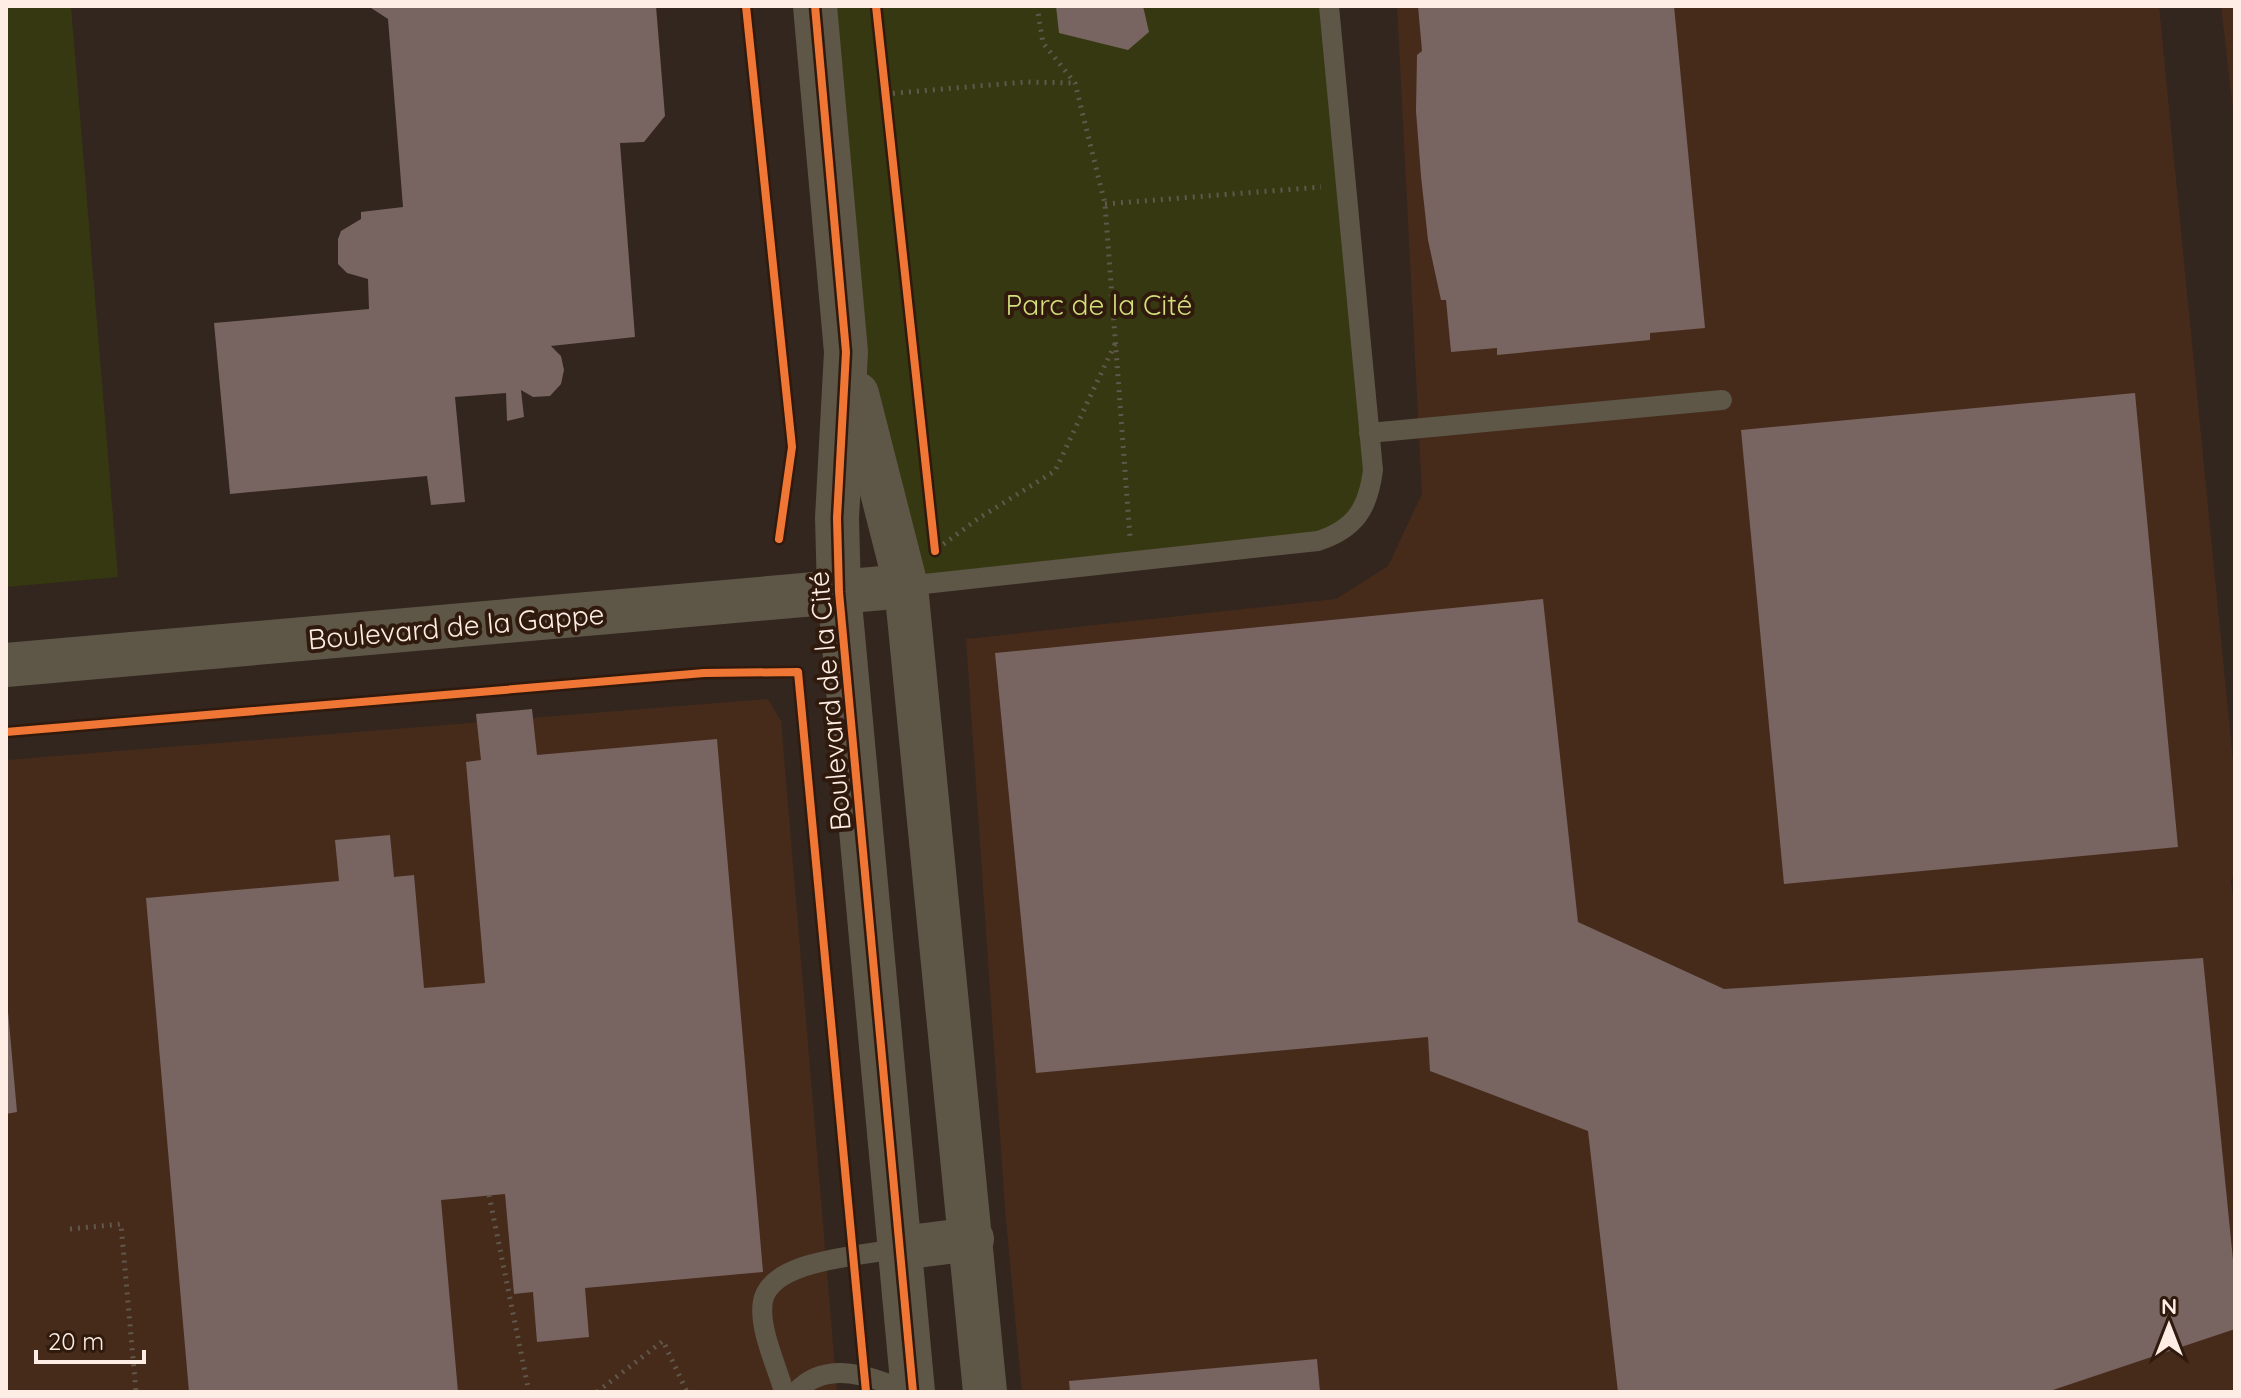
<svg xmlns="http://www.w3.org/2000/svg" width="2241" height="1398" font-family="Quicksand,sans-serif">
  <rect width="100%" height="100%" fill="#32261e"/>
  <!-- built -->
  <g fill="#462b1b">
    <path d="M 1397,6 L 2159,6 L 2235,782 L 2235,874 L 2231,880 L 2235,917 L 2235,1392 L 1022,1392 L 1005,1209 L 966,639 L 1336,599 L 1388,566 L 1422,494 Z"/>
    <path d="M 2221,6 L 2235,6 L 2235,126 Z"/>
    <path d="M 768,699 L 781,721 L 837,1392 L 6,1392 L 6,760 Z"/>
  </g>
  <!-- green -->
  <g fill="#363811">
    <path d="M 6,6 L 71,6 L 118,577 L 6,587 Z"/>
    <path d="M 815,6 L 1329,6 L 1373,470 L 1341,533 L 906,586 L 846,352 Z"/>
  </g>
  <!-- building -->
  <g fill="#786461">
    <path d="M 368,6 L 656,6 L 665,116 L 644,142 L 620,143 L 635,337 L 551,346 L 561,356 L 564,370 L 561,384 L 550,396 L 533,397 L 521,390 L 524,417 L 507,421 L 506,393 L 455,397 L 465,502 L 431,505 L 427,476 L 230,494 L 214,323 L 369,309 L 368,279 L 347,273 L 338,264 L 338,239 L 341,231 L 361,219 L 361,212 L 403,207 L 388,19 Z"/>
    <path d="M 1056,6 L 1143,6 L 1149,32 L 1128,50 L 1059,33 Z"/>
    <path d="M 1418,6 L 1674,6 L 1705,328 L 1650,333 L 1650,340 L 1497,355 L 1497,348 L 1451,352 L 1446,300 L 1441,300 L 1428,240 L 1421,176 L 1416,111 L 1417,55 L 1422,51 Z"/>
    <path d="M 2135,393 L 2178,847 L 1784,884 L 1741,430 Z"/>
    <path d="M 1543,599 L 1578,922 L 1724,989 L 2203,958 L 2235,1280 L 2235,1329 L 2047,1392 L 1618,1392 L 1588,1131 L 1430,1071 L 1428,1037 L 1036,1073 L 995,653 Z"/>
    <path d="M 532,709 L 537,755 L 717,739 L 763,1272 L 585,1288 L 589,1337 L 537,1342 L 533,1292 L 514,1294 L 505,1194 L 441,1200 L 458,1392 L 189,1392 L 146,898 L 339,881 L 335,840 L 390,835 L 394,877 L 414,875 L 424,988 L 485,983 L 466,762 L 481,760 L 476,714 Z"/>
    <path d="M 6,989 L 17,1112 L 6,1114 Z"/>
    <path d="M 1317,1359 L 1320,1392 L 1070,1392 L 1069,1381 Z"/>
  </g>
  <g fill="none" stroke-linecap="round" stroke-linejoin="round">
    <!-- path -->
    <g stroke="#60574d" stroke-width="5" stroke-dasharray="2 6" stroke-linecap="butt">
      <path d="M 1037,6 L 1043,43 L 1075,83 L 1105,204 L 1130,537"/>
      <path d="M 885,94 L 1025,82 L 1075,83"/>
      <path d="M 1105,204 L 1321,187"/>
      <path d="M 937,549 L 979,518 L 1055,471 L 1115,344"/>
      <path d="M 489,1195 L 529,1392"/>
      <path d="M 70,1229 L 121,1224 L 136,1392"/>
      <path d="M 597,1392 L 663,1341 L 687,1392"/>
    </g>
    <!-- service -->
    <g stroke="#5e5647" stroke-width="20">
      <path d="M 1369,433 L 1722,400"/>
      <path d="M 906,586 L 1318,541 C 1355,529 1368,509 1373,470 L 1329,6"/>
      <path d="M 784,1392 C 777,1366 758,1328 763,1301 C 771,1259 864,1256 901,1248"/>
      <path d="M 796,1392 C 826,1359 873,1376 907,1392"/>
    </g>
    <!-- tertiary -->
    <g stroke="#5e5647" stroke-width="44">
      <path d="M 815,6 L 846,352 L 837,518 L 839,592 L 913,1392"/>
      <path d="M 857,394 L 906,586 L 985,1392"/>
      <path d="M 6,665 L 906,586"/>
      <path d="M 901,1248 L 972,1239"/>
    </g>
    <defs>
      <g id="cycleway">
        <path d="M 746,6 L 792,447 L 779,539"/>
        <path d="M 815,6 L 846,352 L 837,518 L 839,592 L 913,1392"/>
        <path d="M 876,6 L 935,551"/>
        <path d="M 6,732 L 704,673 L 798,672 L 866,1392"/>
      </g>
    </defs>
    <!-- cycleway casing -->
    <use href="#cycleway" stroke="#301a0d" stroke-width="13"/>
    <!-- cycleway -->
    <use href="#cycleway" stroke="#f07635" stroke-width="8"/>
  </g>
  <g text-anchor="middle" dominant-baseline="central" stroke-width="8" stroke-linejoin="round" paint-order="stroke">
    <!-- park labels -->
    <g font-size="28" fill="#d3df7b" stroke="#301a0d">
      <text x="1099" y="304">Parc de la Cité</text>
    </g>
    <!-- street labels -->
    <g font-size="28" fill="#fdede4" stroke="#301a0d">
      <text transform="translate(456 626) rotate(-5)">Boulevard de la Gappe</text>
      <text transform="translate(829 701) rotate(-95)">Boulevard de la Cité</text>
    </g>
  </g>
  <!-- border -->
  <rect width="2241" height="1398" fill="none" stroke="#fdede4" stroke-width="16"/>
  <!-- north arrow -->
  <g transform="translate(2169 1326)" stroke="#301a0d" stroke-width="6" paint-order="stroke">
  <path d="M0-6L14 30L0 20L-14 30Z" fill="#fdede4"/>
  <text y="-12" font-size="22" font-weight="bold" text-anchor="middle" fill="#fdede4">N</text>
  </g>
  <!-- scale -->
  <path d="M36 1350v12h108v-12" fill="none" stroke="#fdede4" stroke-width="4"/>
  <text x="48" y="1350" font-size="24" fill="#fdede4" stroke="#301a0d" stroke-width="6" paint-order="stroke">20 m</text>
</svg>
